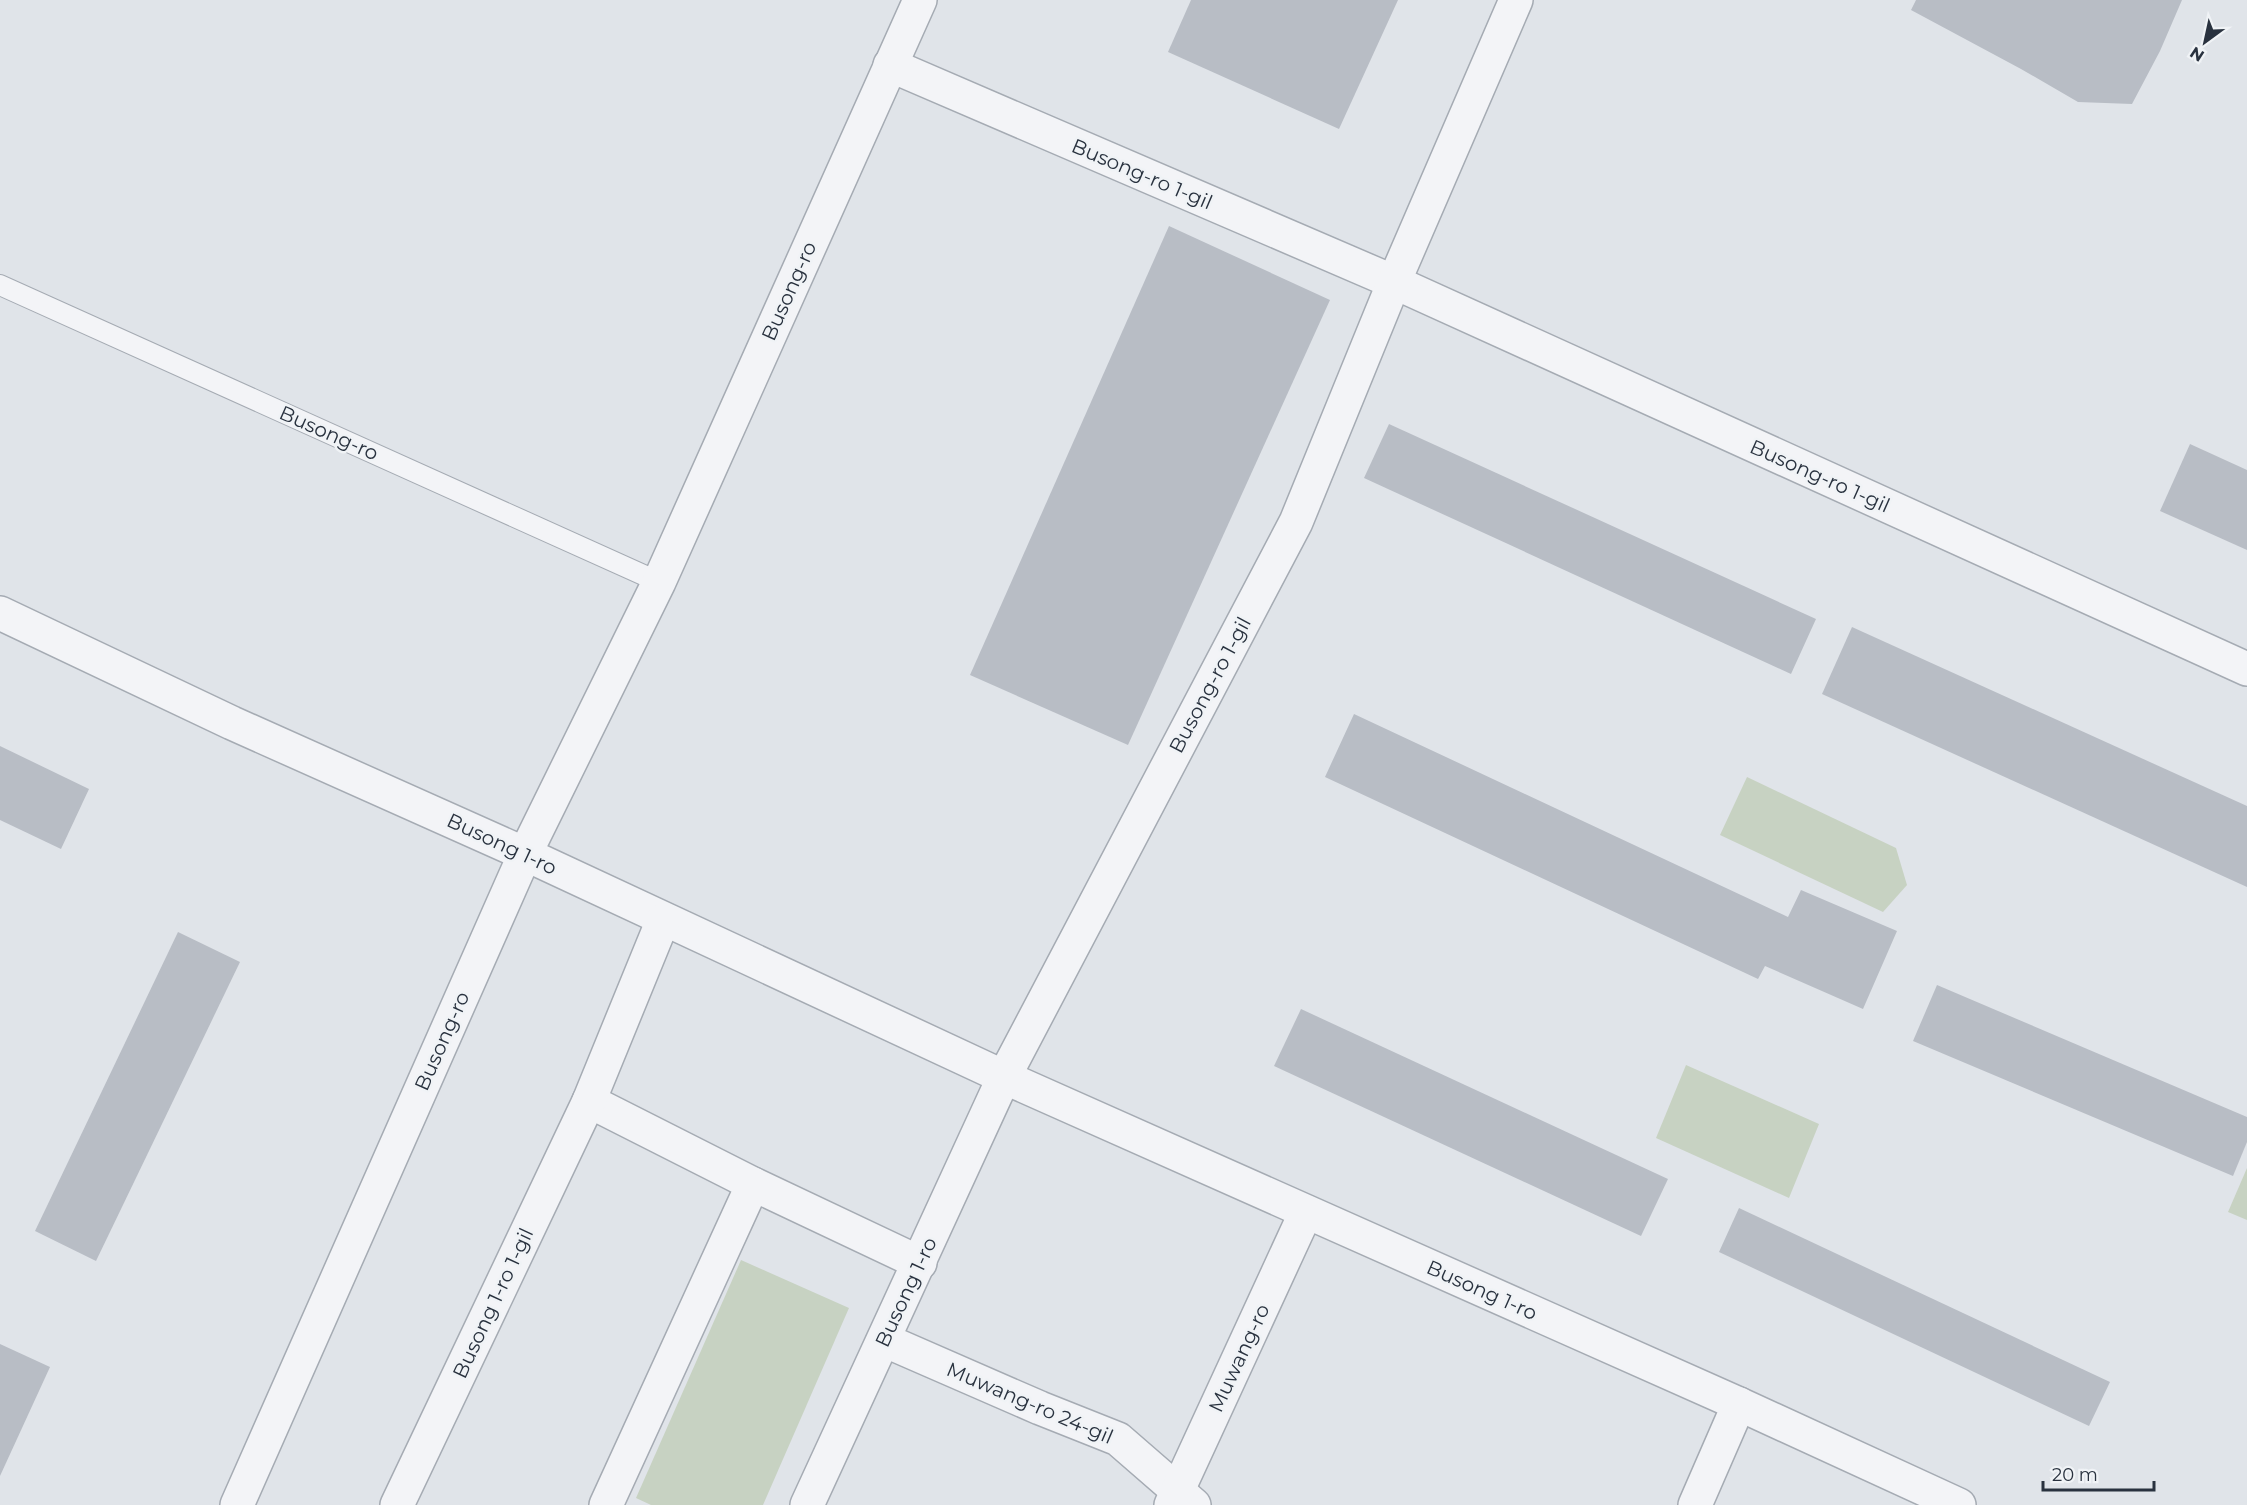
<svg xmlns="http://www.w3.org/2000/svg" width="2247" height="1505" font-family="Montserrat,sans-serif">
  <rect width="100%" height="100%" fill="#e0e4e9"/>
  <!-- green -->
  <g fill="#c7d2c2">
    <path d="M 1747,777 L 1896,848 L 1907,885 L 1883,912 L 1720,835 Z"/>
    <path d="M 1686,1065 L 1819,1124 L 1789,1198 L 1656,1138 Z"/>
    <path d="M 2247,1168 L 2247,1220 L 2228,1212 Z"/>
    <path d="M 741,1260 L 849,1308 L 763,1505 L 651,1505 L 636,1498 Z"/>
  </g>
  <!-- building -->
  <g fill="#b8bdc5">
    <path d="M 1191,0 L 1398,0 L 1339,129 L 1168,52 Z"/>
    <path d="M 1916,0 L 2182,0 L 2160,51 L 2132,104 L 2078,102 L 2021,69 L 1911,10 Z"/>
    <path d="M 1169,226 L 1330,300 L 1128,745 L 970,675 Z"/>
    <path d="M 1389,424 L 1816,619 L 1791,674 L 1364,478 Z"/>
    <path d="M 2190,444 L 2247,470 L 2247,550 L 2160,511 Z"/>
    <path d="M 1852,627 L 2247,806 L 2247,887 L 1822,694 Z"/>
    <path d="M 1354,714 L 1788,917 L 1801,890 L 1897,931 L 1863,1009 L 1765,966 L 1758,979 L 1325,777 Z"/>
    <path d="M 0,746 L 89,789 L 61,849 L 0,820 Z"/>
    <path d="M 178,932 L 240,962 L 96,1261 L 35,1231 Z"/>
    <path d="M 1937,985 L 2247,1117 L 2247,1142 L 2233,1176 L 1913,1041 Z"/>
    <path d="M 1301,1009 L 1668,1179 L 1641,1236 L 1274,1066 Z"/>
    <path d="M 1739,1208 L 2110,1382 L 2089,1426 L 1719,1252 Z"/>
    <path d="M 0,1344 L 50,1367 L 0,1476 Z"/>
  </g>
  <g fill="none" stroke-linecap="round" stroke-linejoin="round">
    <defs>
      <path id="service" d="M 0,285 L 659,582"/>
      <g id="minor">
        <path d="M 890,65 L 1394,282 L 2247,669"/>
        <path d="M 0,613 L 232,723 L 525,854 L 1004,1077 L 1739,1404 L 1959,1505"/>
        <path d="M 589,1101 L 753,1184 L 920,1263"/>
        <path d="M 884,1340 L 1040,1408 L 1118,1439 L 1194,1505"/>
        <path d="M 397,1505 L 589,1101 L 663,920"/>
        <path d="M 606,1505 L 753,1184"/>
        <path d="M 807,1505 L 1004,1077 L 1296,522 L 1394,282 L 1516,0"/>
        <path d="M 1171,1505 L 1306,1212"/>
        <path d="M 1695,1505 L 1739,1404"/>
      </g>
      <path id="tertiary" d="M 237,1505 L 525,854 L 659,582 L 920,0"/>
    </defs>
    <!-- service casing -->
    <use href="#service" stroke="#a5abb3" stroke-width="22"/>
    <!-- minor casing -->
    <use href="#minor" stroke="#a5abb3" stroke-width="36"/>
    <!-- tertiary casing -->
    <use href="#tertiary" stroke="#a5abb3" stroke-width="36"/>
    <!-- service -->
    <use href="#service" stroke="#f3f4f7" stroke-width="20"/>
    <!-- minor -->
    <use href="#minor" stroke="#f3f4f7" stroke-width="33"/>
    <!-- tertiary -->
    <use href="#tertiary" stroke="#f3f4f7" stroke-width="33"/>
  </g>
  <g text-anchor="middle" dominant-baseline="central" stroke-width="5" stroke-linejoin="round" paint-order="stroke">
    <!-- street labels -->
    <g font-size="20" fill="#29323f" stroke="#f0f3f6">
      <text transform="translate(1142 174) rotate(23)">Busong-ro 1-gil</text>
      <text transform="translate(789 291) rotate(-66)">Busong-ro</text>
      <text transform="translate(329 433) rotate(24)">Busong-ro</text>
      <text transform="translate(1820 476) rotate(24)">Busong-ro 1-gil</text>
      <text transform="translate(1210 685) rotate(-62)">Busong-ro 1-gil</text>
      <text transform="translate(502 844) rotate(25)">Busong 1-ro</text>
      <text transform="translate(442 1041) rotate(-66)">Busong-ro</text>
      <text transform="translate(1482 1290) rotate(24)">Busong 1-ro</text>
      <text transform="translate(906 1292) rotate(-65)">Busong 1-ro</text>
      <text transform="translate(493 1303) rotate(-65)">Busong 1-ro 1-gil</text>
      <text transform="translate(1239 1358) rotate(-65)">Muwang-ro</text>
      <text transform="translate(1030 1403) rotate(23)">Muwang-ro 24-gil</text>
    </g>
  </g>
  <!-- north arrow -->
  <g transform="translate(2205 42) rotate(213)" stroke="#f0f3f6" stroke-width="4.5" paint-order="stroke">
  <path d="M0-4.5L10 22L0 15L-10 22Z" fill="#29323f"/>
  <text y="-9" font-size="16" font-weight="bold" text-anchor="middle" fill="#29323f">N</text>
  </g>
  <!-- scale -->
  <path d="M2043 1481v9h111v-9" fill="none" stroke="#29323f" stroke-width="3"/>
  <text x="2052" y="1481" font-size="18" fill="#29323f" stroke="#f0f3f6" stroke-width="4.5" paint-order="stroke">20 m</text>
</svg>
